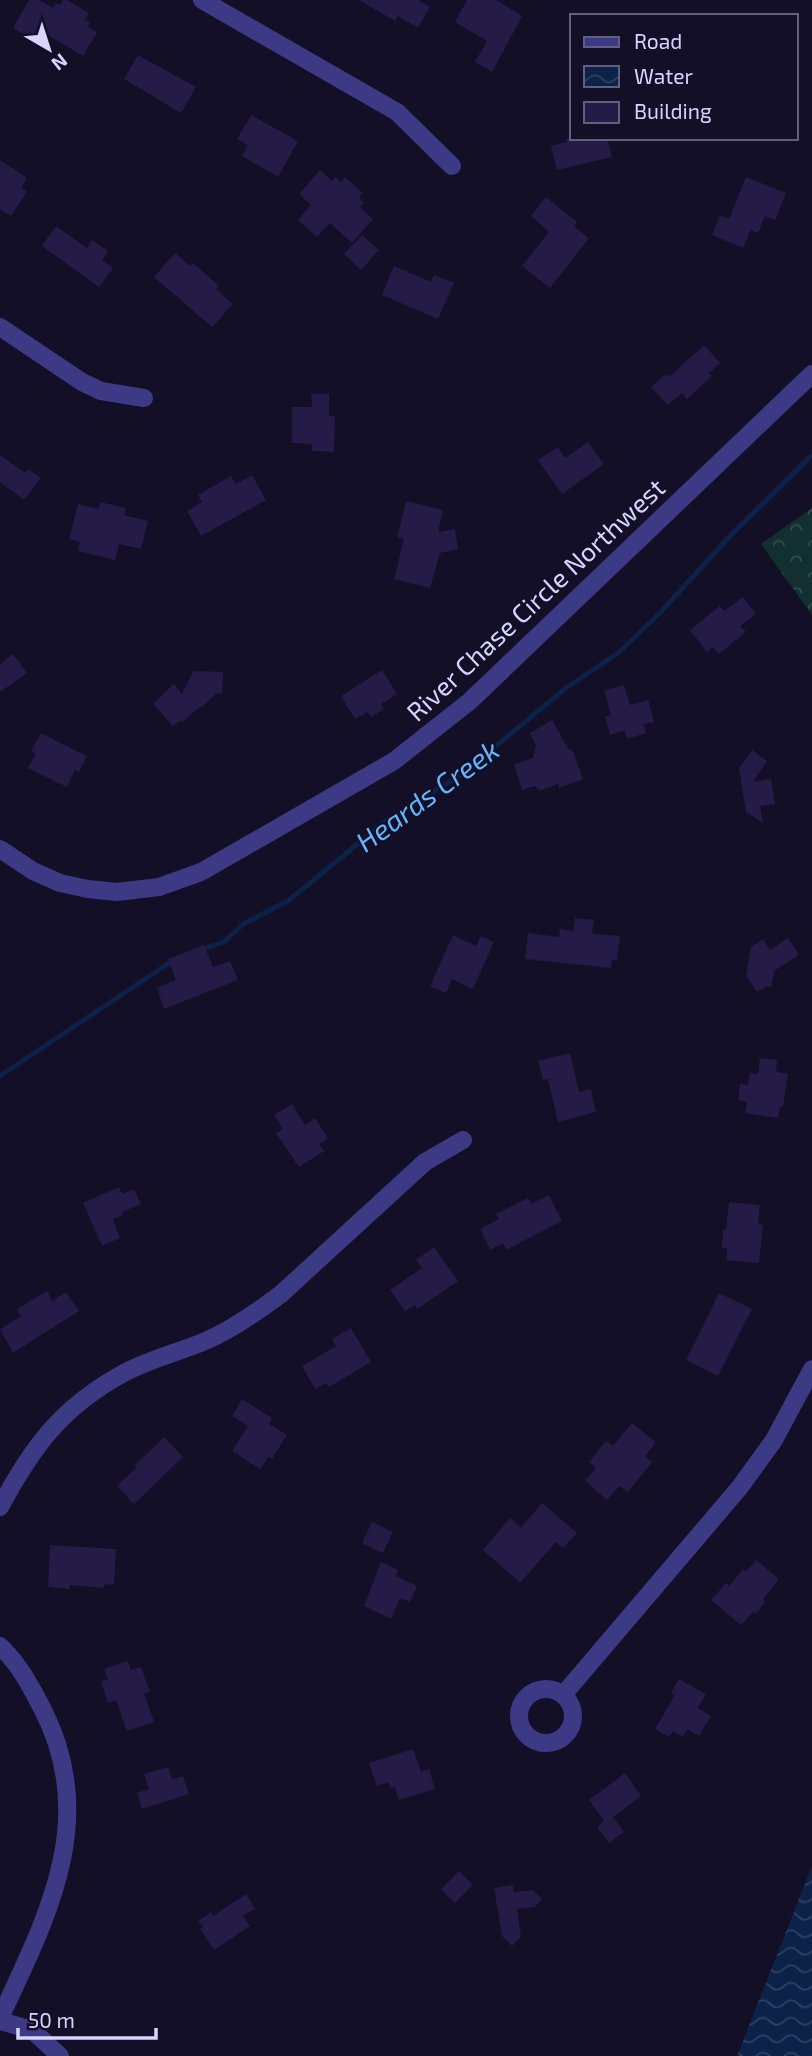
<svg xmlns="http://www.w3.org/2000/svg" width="812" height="2056" font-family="'Exo 2',sans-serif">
  <defs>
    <pattern id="forest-crowns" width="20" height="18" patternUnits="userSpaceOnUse" patternTransform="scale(1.75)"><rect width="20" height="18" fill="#12302f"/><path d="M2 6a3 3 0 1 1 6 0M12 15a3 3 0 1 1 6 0" fill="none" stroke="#344d4e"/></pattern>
    <pattern id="water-waves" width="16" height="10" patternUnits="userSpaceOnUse" patternTransform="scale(1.75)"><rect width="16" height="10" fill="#0c2248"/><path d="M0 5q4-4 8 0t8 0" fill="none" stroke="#2f4163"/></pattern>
  </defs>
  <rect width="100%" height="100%" fill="#130f26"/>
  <!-- forest -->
  <path fill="url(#forest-crowns)" d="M 812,508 L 812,615 L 761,544 Z"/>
  <!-- water -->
  <path fill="url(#water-waves)" d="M 812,1866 L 812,2056 L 737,2056 Z"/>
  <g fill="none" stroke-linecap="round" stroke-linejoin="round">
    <!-- stream -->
    <g stroke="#0c2248" stroke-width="5">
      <path d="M 200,950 L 224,942 L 243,924 L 288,901 L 387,820 L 462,774 L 566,688 L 618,653 L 659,614 L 729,537 L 812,455"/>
      <path d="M 0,1076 L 175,959"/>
    </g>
  </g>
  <!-- building -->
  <g fill="#241b47">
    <path d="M 29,0 L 39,0 L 53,8 L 56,3 L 60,5 L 63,0 L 67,0 L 89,13 L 85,20 L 90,22 L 88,27 L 97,32 L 83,56 L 41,31 L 35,41 L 13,28 Z"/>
    <path d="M 359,0 L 418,0 L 430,7 L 418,28 L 398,16 L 395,21 Z"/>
    <path d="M 467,0 L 496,0 L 522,16 L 492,72 L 475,62 L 487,41 L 455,22 Z"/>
    <path d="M 138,55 L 196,87 L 181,113 L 124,79 Z"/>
    <path d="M 251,115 L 298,141 L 278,177 L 242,156 L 248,145 L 237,139 Z"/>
    <path d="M 566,138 L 607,138 L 612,157 L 557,170 L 551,146 L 567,142 Z"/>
    <path d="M 0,160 L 27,178 L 21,188 L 27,192 L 11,216 L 0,209 Z"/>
    <path d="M 320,170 L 332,181 L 335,177 L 341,182 L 345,177 L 363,193 L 359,198 L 364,202 L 360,207 L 373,219 L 352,243 L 330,223 L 317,237 L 298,220 L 311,205 L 299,194 Z"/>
    <path d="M 746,177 L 786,193 L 775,220 L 765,216 L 758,233 L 751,230 L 743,248 L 712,235 L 720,215 L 729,219 Z"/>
    <path d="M 546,197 L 577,222 L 574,226 L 589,238 L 550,288 L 522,266 L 549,232 L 531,216 Z"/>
    <path d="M 56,226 L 87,248 L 92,240 L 108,251 L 102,260 L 113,268 L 99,287 L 42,246 Z"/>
    <path d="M 362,235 L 379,250 L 361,270 L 344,254 Z"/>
    <path d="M 175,253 L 190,266 L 193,263 L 219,286 L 216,289 L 233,304 L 212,327 L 154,277 Z"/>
    <path d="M 394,266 L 431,282 L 434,275 L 454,283 L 438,319 L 382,295 Z"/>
    <path d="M 704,345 L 720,363 L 709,373 L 712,376 L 687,399 L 682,393 L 668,405 L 651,387 L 666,374 L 669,377 Z"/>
    <path d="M 311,394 L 329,394 L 329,416 L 335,416 L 334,452 L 312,451 L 312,444 L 292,443 L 292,407 L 312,407 Z"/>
    <path d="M 588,442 L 604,464 L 562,494 L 538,460 L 558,447 L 565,458 Z"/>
    <path d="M 0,455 L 25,473 L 28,469 L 41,478 L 24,500 L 0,482 Z"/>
    <path d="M 252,475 L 266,500 L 201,536 L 187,511 L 202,502 L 198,495 L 231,476 L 236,484 Z"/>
    <path d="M 406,501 L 443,510 L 438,532 L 455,529 L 458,549 L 440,553 L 430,588 L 394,579 L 404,539 L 397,537 Z"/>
    <path d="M 100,502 L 126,508 L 124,515 L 148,521 L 141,549 L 119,544 L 115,560 L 78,551 L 80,542 L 69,539 L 78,504 L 99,509 Z"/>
    <path d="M 743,597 L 756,614 L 740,626 L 746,632 L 719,654 L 713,647 L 707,652 L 690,630 L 720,606 L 724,611 Z"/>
    <path d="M 13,654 L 27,673 L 0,692 L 0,664 Z"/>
    <path d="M 382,670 L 397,694 L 381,704 L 384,709 L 371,717 L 367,712 L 355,719 L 341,696 Z"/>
    <path d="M 193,671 L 223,672 L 222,694 L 217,693 L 202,707 L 201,706 L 182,722 L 180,721 L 173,726 L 153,704 L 174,684 L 182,694 Z"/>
    <path d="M 624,685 L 630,705 L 648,700 L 654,722 L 643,724 L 646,733 L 627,739 L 625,730 L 610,735 L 605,716 L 611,715 L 604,691 Z"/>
    <path d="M 552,720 L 569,750 L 572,749 L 583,779 L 559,788 L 558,784 L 539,791 L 535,786 L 522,790 L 514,764 L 533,758 L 536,745 L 530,733 Z"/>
    <path d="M 41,733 L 87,756 L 79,772 L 75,770 L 67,787 L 28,768 L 36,754 L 31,751 Z"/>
    <path d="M 752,750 L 767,761 L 753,782 L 771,779 L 775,804 L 760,806 L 763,823 L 746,812 L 739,768 Z"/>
    <path d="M 575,918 L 594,920 L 592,934 L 620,936 L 617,960 L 612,960 L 611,968 L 525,959 L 528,933 L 559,937 L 560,929 L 573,931 Z"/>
    <path d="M 453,935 L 476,946 L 481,936 L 494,942 L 473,989 L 452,979 L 446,993 L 430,986 Z"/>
    <path d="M 788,938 L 799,955 L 774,971 L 771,987 L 767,986 L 757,992 L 746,976 L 751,947 L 763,939 L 770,950 Z"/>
    <path d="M 204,945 L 213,967 L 230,961 L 238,980 L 164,1009 L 157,988 L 176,980 L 168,959 Z"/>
    <path d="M 570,1053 L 579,1092 L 591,1089 L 596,1112 L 558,1122 L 548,1079 L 543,1080 L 538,1061 Z"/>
    <path d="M 760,1058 L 777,1060 L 776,1072 L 788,1074 L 783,1107 L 780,1107 L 778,1118 L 745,1113 L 747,1102 L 738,1100 L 740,1084 L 748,1085 L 750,1073 L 758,1074 Z"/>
    <path d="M 292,1104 L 305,1125 L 315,1118 L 328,1139 L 319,1144 L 324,1151 L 299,1167 L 276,1133 L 283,1129 L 274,1115 Z"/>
    <path d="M 119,1187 L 122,1194 L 134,1189 L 141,1204 L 122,1212 L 123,1215 L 113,1219 L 120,1238 L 102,1246 L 83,1203 Z"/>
    <path d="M 549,1195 L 562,1221 L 506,1250 L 503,1243 L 490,1250 L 480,1229 L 499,1219 L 496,1214 L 528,1198 L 531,1204 Z"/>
    <path d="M 729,1202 L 760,1205 L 758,1224 L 763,1225 L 759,1263 L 726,1260 L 727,1248 L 722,1248 L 723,1230 L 726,1230 Z"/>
    <path d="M 434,1247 L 458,1281 L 417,1309 L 415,1305 L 405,1311 L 390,1290 L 422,1268 L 416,1260 Z"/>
    <path d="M 47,1291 L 52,1301 L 66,1292 L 79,1311 L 13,1353 L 0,1329 L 21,1316 L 17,1309 Z"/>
    <path d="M 719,1293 L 752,1309 L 718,1376 L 686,1360 Z"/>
    <path d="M 351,1328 L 371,1362 L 329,1387 L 326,1383 L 315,1389 L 302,1366 L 336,1346 L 332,1339 Z"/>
    <path d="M 242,1399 L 272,1418 L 269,1424 L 287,1435 L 272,1459 L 269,1457 L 260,1469 L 232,1451 L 248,1426 L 232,1416 Z"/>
    <path d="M 632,1423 L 656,1442 L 645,1456 L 652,1462 L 628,1492 L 619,1486 L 607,1500 L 585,1481 L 596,1468 L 589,1462 L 606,1441 L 613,1446 Z"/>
    <path d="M 164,1437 L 183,1457 L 134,1504 L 117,1486 L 137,1467 L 135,1465 Z"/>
    <path d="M 542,1503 L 577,1533 L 563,1548 L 556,1542 L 520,1583 L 483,1550 L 510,1518 L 521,1528 Z"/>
    <path d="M 372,1522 L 393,1532 L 383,1553 L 362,1543 Z"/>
    <path d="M 50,1545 L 116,1549 L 114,1585 L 104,1584 L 104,1588 L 70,1585 L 70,1589 L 48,1587 Z"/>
    <path d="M 756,1560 L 779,1579 L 763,1599 L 765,1602 L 756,1614 L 753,1612 L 741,1625 L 711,1600 L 726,1583 L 729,1586 L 743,1569 L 746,1572 Z"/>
    <path d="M 381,1562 L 398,1570 L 396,1576 L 417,1586 L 410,1602 L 400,1598 L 391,1619 L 364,1606 Z"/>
    <path d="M 128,1661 L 131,1670 L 141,1667 L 150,1692 L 144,1694 L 154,1722 L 127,1731 L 116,1700 L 108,1703 L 101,1681 L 108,1679 L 104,1669 Z"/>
    <path d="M 679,1679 L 706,1694 L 698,1708 L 711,1716 L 699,1736 L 687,1729 L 683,1737 L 673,1731 L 669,1737 L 655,1729 L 675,1695 L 671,1693 Z"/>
    <path d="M 413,1749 L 421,1772 L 429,1769 L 435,1789 L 399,1800 L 395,1787 L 390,1788 L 389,1782 L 377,1786 L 369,1763 Z"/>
    <path d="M 168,1767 L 172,1779 L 183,1776 L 189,1794 L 142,1809 L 137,1793 L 149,1789 L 144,1774 Z"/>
    <path d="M 625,1773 L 641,1796 L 613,1817 L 624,1832 L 609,1843 L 597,1827 L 604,1821 L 589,1800 Z"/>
    <path d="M 459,1871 L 473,1885 L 455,1903 L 441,1889 Z"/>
    <path d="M 513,1885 L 514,1892 L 533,1890 L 542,1899 L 535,1907 L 517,1909 L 521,1937 L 512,1946 L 502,1936 L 494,1888 Z"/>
    <path d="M 246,1894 L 255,1909 L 243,1916 L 250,1926 L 214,1950 L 200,1929 L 203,1927 L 198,1921 L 211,1912 L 213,1916 Z"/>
  </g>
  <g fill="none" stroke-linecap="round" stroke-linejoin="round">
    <!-- street -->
    <g stroke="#3d3a85" stroke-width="18">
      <path d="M 202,0 L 397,112 L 452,166"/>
      <path d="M 0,327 L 82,382 L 101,391 L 144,398"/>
      <path d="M 0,849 L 33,871 L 60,883 L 88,889 L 117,892 L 159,887 L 201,872 L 394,761 L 470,701 L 812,374"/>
      <path d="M 0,1507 C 33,1446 61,1408 122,1374 C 148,1360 176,1353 203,1342 C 230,1331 257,1312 281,1294 L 425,1162 L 463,1140"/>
      <path d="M 0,1646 C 19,1664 30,1685 42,1708 C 100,1819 47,1917 0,2018"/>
      <circle cx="546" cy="1716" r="27"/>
      <path d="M 563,1695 L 740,1487 L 774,1440 L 812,1369"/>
      <path d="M 0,2021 L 32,2030 L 60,2056"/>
    </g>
  </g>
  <g text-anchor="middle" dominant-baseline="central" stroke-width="5" stroke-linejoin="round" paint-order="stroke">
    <!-- street labels -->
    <g font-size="26" fill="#d9d4ff" stroke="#130f26">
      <text transform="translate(535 599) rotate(-43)">River Chase Circle Northwest</text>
    </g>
    <!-- water labels -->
    <g font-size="28" font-style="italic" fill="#62b6ff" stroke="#130f26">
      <text transform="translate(427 795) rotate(-36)">Heards Creek</text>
    </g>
  </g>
  <!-- legend -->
  <rect x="570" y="14" width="228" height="126" fill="#130f26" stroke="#625e7d" stroke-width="2"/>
  <rect x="584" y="37" width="35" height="10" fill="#3d3a85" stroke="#625e7d" stroke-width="2"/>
  <text x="634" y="49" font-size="21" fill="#d9d4ff">Road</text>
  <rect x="584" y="66" width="35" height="21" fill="url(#water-waves)" stroke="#625e7d" stroke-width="2"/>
  <text x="634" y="84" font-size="21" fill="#d9d4ff">Water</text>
  <rect x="584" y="102" width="35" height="21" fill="#241b47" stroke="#625e7d" stroke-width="2"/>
  <text x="634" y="119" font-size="21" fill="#d9d4ff">Building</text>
  <!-- north arrow -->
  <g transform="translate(49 49) rotate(141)" stroke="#130f26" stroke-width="5" paint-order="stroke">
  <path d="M0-5L12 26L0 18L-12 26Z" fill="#d9d4ff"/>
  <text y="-10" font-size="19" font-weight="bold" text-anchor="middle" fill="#d9d4ff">N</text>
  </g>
  <!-- scale -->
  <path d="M18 2028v10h138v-10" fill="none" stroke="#d9d4ff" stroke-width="3.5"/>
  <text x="28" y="2028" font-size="21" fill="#d9d4ff" stroke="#130f26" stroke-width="5" paint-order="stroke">50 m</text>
</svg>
